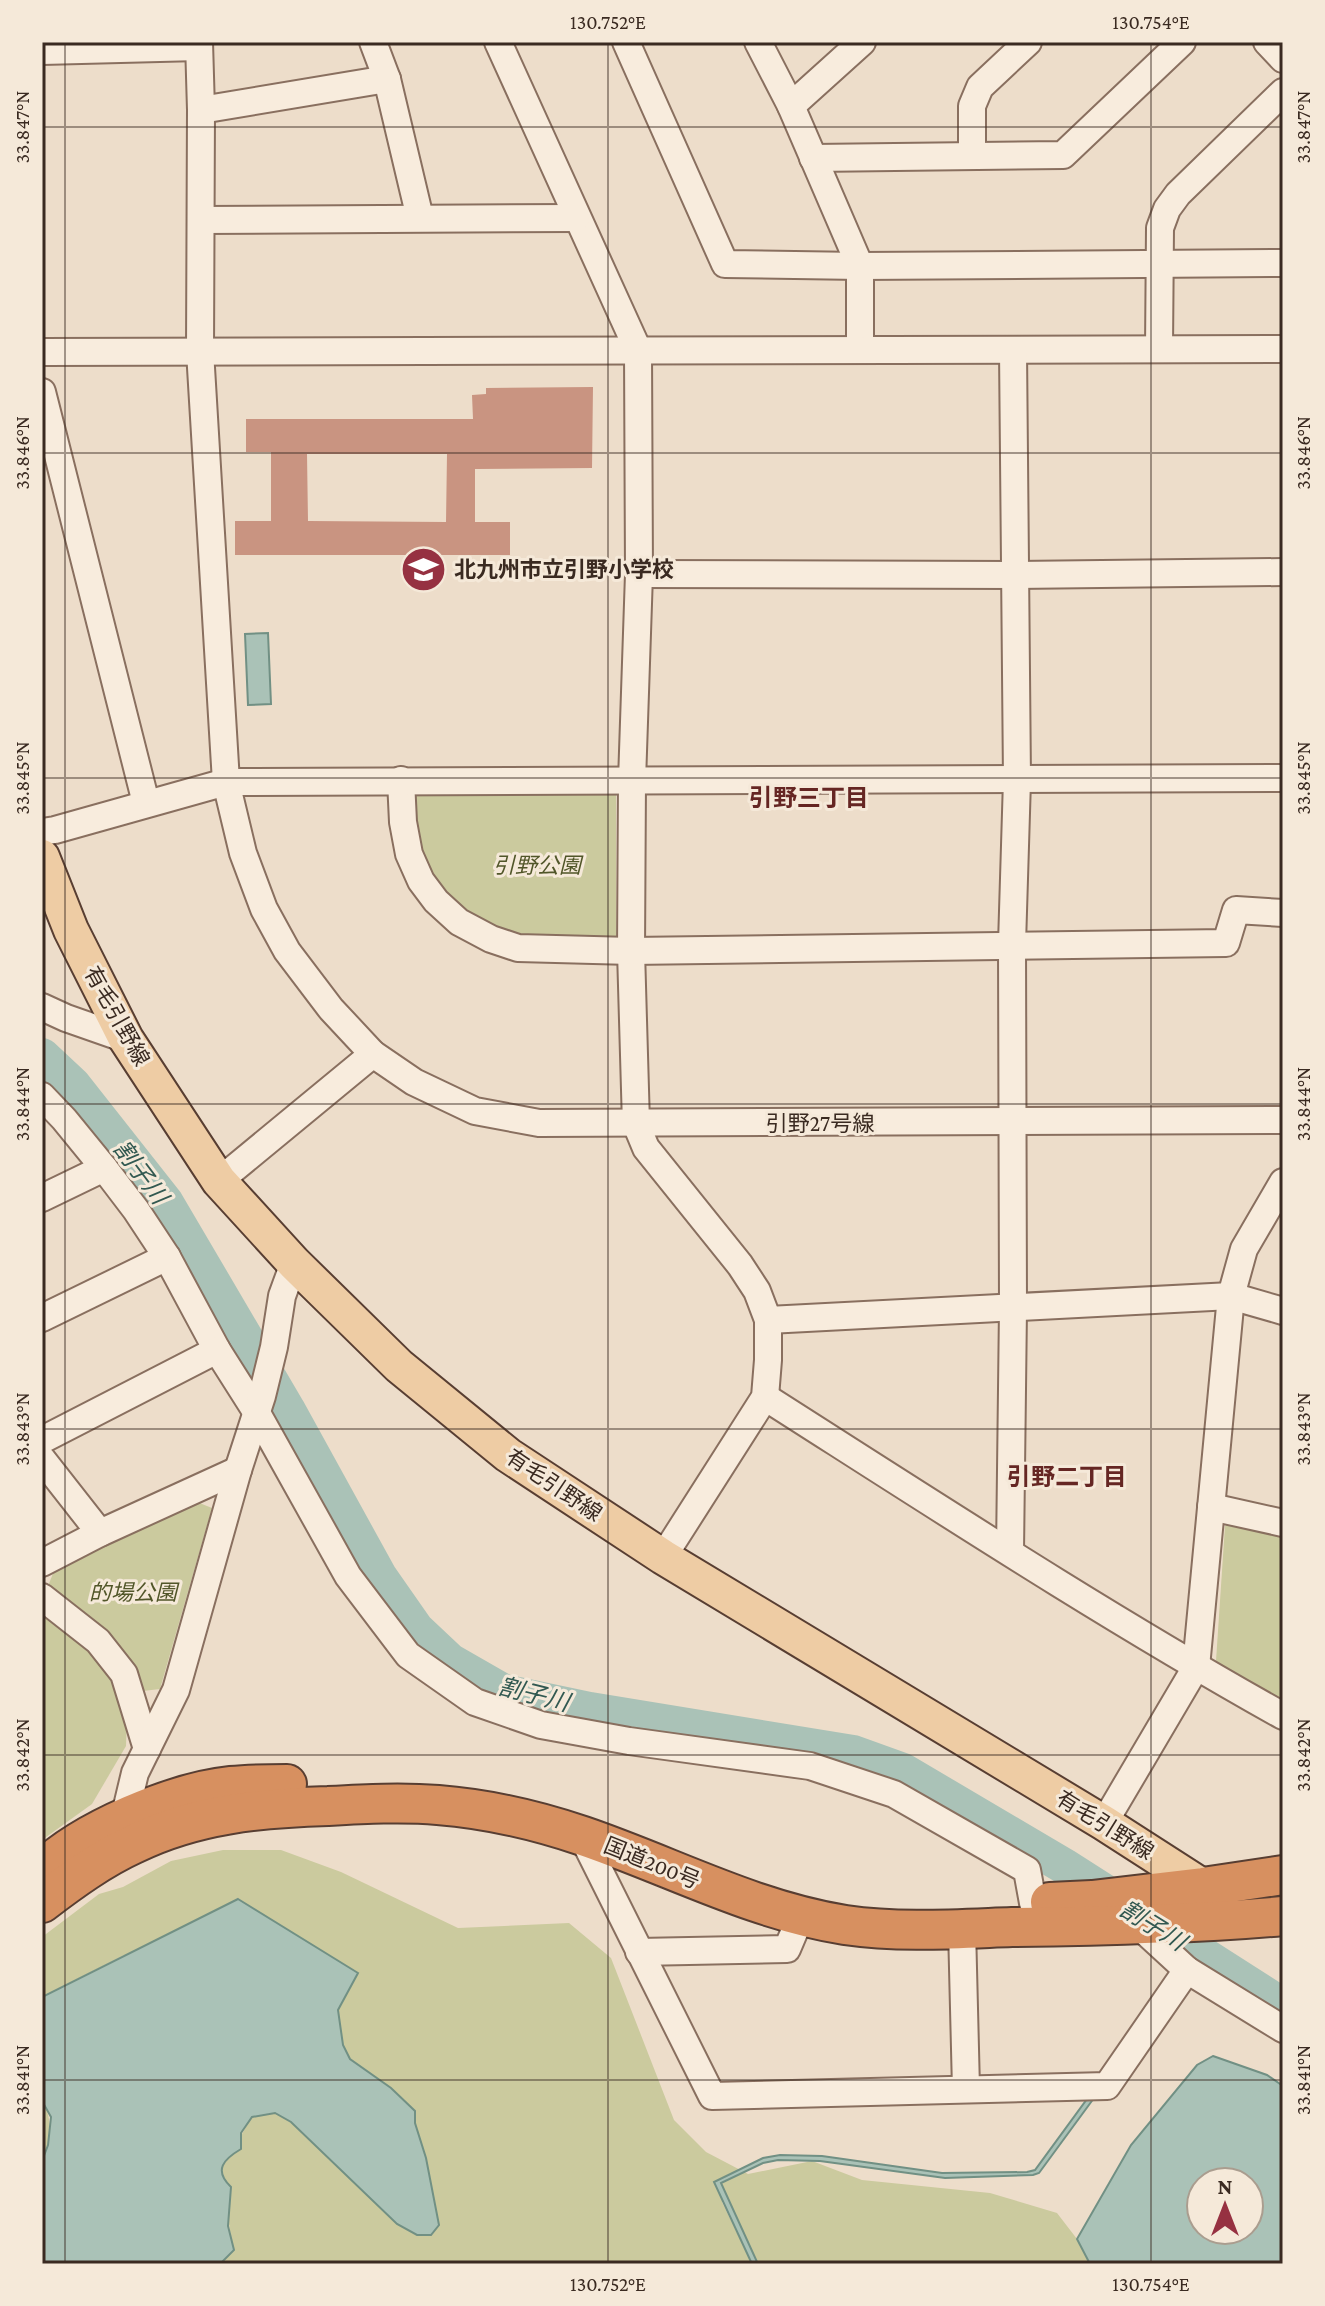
<svg xmlns="http://www.w3.org/2000/svg" width="1325" height="2306" font-family="'Crimson Pro','Noto Sans JP',serif">
  <rect width="100%" height="100%" fill="#edddca"/>
  <!-- green -->
  <g fill="#cbca9e">
    <path d="M 416,792 L 616,793 L 616,939 L 535,938 L 502,933 L 475,919 L 437,882 L 420,855 L 412,799 Z"/>
    <path d="M 197,1502 L 212,1508 L 160,1689 L 143,1691 L 127,1658 L 48,1586 L 54,1571 Z"/>
    <path d="M 1233,1520 L 1283,1532 L 1283,1704 L 1216,1661 L 1225,1526 Z"/>
    <path d="M 42,1613 L 91,1650 L 119,1690 L 127,1716 L 126,1746 L 92,1804 L 42,1840 Z"/>
    <path d="M 223,1850 L 281,1850 L 341,1872 L 458,1928 L 569,1923 L 611,1958 L 674,2120 L 706,2152 L 748,2174 L 812,2161 L 862,2180 L 990,2193 L 1057,2213 L 1077,2239 L 1090,2264 L 758,2264 L 727,2200 L 722,2202 L 752,2264 L 220,2264 L 234,2250 C 227,2223 227,2196 221,2169 L 252,2117 L 275,2113 L 291,2122 L 397,2224 L 417,2235 L 431,2235 L 439,2225 L 426,2158 L 415,2123 L 415,2111 L 391,2088 L 350,2059 L 343,2045 L 338,2010 L 124,1955 L 42,1997 L 42,1937 L 99,1894 L 123,1887 L 171,1861 Z"/>
    <path d="M 42,2101 C 54,2120 50,2140 42,2161 Z"/>
  </g>
  <!-- water -->
  <g fill="#aac2b7" stroke="#719084" stroke-width="2" fill-rule="evenodd">
    <path d="M 268,633 L 271,704 L 248,705 L 245,634 Z"/>
    <path d="M 238,1899 L 358,1973 L 338,2010 L 343,2045 L 350,2059 L 391,2088 L 415,2111 L 415,2123 L 426,2158 L 439,2225 L 431,2235 L 417,2235 L 397,2224 L 291,2122 L 275,2113 L 252,2117 L 241,2133 L 241,2149 C 224,2159 213,2170 231,2187 L 228,2226 L 234,2250 L 220,2264 L 42,2264 L 42,2161 L 48,2145 L 51,2117 L 42,2101 L 42,1997 Z"/>
    <path d="M 1213,2056 L 1267,2075 L 1283,2086 L 1283,2264 L 1090,2264 L 1077,2239 L 1131,2145 L 1197,2065 ZM 1249,2182 L 1249,2230 L 1201,2230 L 1201,2182 Z"/>
    <path d="M 1090,2095 L 1094,2098 L 1039,2173 L 1033,2175 L 945,2178 L 820,2161 L 778,2160 L 763,2163 L 721,2183 L 758,2264 L 752,2264 L 714,2182 L 763,2158 L 780,2155 L 822,2156 L 942,2173 L 1027,2172 L 1035,2170 Z"/>
  </g>
  <g fill="none" stroke-linecap="round" stroke-linejoin="round">
    <!-- river -->
    <path stroke="#aac2b7" stroke-width="36" d="M 42,1056 L 73,1085 L 166,1203 L 287,1409 L 379,1576 L 416,1629 L 450,1661 L 504,1692 L 590,1710 L 853,1753 L 903,1771 L 1064,1866 L 1283,2006"/>
  </g>
  <!-- building -->
  <path fill="#c99481" fill-rule="evenodd" d="M 593,387 L 592,468 L 475,469 L 475,522 L 510,522 L 510,555 L 235,555 L 235,521 L 271,521 L 271,452 L 246,452 L 246,419 L 473,419 L 472,395 L 486,394 L 486,388 ZM 307,454 L 447,454 L 446,522 L 308,521 Z"/>
  <g fill="none" stroke-linecap="round" stroke-linejoin="round">
    <defs>
      <g id="minor">
        <path d="M 199,42 L 201,110 L 200,351 L 226,782 L 243,853 L 264,909 L 287,951 L 331,1009 L 373,1054 L 414,1082 L 475,1111 L 539,1123 L 1283,1120"/>
        <path d="M 373,42 L 387,79 L 420,218"/>
        <path d="M 498,42 L 638,350 L 639,574 L 632,781 L 631,951 L 636,1124 L 646,1148 L 740,1265 L 757,1291 L 768,1320 L 768,1360 L 765,1397 L 663,1557"/>
        <path d="M 626,42 L 725,264 L 860,266 L 1283,263"/>
        <path d="M 758,42 L 791,106 L 860,266 L 860,350"/>
        <path d="M 1267,42 L 1283,59"/>
        <path d="M 42,51 L 199,47"/>
        <path d="M 791,106 L 862,42"/>
        <path d="M 201,110 L 387,79"/>
        <path d="M 972,155 L 972,106 L 980,87 L 1028,42"/>
        <path d="M 813,158 L 1063,155 L 1182,42"/>
        <path d="M 201,220 L 576,218"/>
        <path d="M 1159,349 L 1160,228 L 1167,209 L 1178,194 L 1283,92"/>
        <path d="M 42,352 L 1283,349"/>
        <path d="M 42,392 L 146,803"/>
        <path d="M 639,574 L 1016,575 L 1283,572"/>
        <path d="M 401,780 L 403,822 L 409,854 L 421,881 L 436,901 L 459,922 L 491,939 L 518,948 L 631,951 L 1226,943 L 1236,910 L 1283,913"/>
        <path d="M 42,832 L 55,830 L 226,782 L 1283,778"/>
        <path d="M 42,1007 L 66,1018 L 126,1039"/>
        <path d="M 42,1096 L 64,1119 L 104,1168 L 136,1210 L 167,1257 L 217,1350 L 257,1413 L 348,1576 L 408,1655 L 475,1702 L 541,1725 L 629,1741 L 810,1766 L 894,1794 L 1027,1870 L 1033,1903"/>
        <path d="M 219,1181 L 373,1054"/>
        <path d="M 42,1198 L 104,1168"/>
        <path d="M 42,1318 L 167,1257"/>
        <path d="M 768,1320 L 1231,1296 L 1283,1311"/>
        <path d="M 765,1397 C 936,1506 1106,1617 1283,1716"/>
        <path d="M 42,1440 L 217,1350"/>
        <path d="M 42,1459 L 100,1533"/>
        <path d="M 1211,1507 L 1283,1523"/>
        <path d="M 1010,1552 L 1013,1308 L 1012,944 L 1017,780 L 1013,350"/>
        <path d="M 42,1563 L 100,1533 L 238,1470"/>
        <path d="M 42,1597 L 98,1641 L 124,1674 L 147,1749"/>
        <path d="M 1104,1823 L 1196,1667 L 1231,1296 L 1244,1249 L 1283,1182"/>
        <path d="M 129,1828 L 124,1819 L 135,1773 L 176,1690 L 238,1470 L 262,1396 L 274,1347 L 282,1296 L 294,1263"/>
        <path d="M 582,1836 L 712,2096 L 1107,2086 L 1187,1970"/>
        <path d="M 1138,1925 L 1187,1970 L 1283,2029"/>
        <path d="M 962,1928 L 966,2089"/>
        <path d="M 639,1952 L 787,1949 L 801,1916"/>
      </g>
      <path id="major" d="M 42,857 L 71,930 L 126,1039 L 219,1181 L 294,1263 L 399,1366 L 508,1455 L 663,1557 L 1104,1823 L 1216,1895"/>
      <g id="highway">
        <path d="M 42,1870 C 83,1830 174,1792 231,1786 C 250,1784 268,1784 287,1784"/>
        <path d="M 1050,1902 L 1092,1900 L 1203,1887 L 1283,1875"/>
        <path d="M 42,1903 C 71,1881 101,1859 134,1844 C 195,1814 261,1808 328,1806 C 365,1804 402,1802 438,1805 C 488,1809 536,1820 583,1836 C 671,1866 752,1910 845,1925 C 900,1933 957,1929 1012,1927 C 1103,1926 1193,1924 1283,1916"/>
      </g>
    </defs>
    <!-- minor casing -->
    <use href="#minor" stroke="#896f5f" stroke-width="30"/>
    <!-- major casing -->
    <use href="#major" stroke="#583e32" stroke-width="38"/>
    <!-- highway casing -->
    <use href="#highway" stroke="#583e32" stroke-width="42"/>
    <!-- minor -->
    <use href="#minor" stroke="#f8ecdd" stroke-width="26"/>
    <!-- major -->
    <use href="#major" stroke="#eecca4" stroke-width="34"/>
    <!-- highway -->
    <use href="#highway" stroke="#d79060" stroke-width="38"/>
  </g>
  <!-- ticks -->
  <path fill="none" stroke="#3a2a21" stroke-width="2" stroke-opacity="0.45" d="M 65,42 L 65,2264M 608,42 L 608,2264M 1151,42 L 1151,2264M 42,127 L 1283,127M 42,453 L 1283,453M 42,778 L 1283,778M 42,1104 L 1283,1104M 42,1429 L 1283,1429M 42,1755 L 1283,1755M 42,2080 L 1283,2080"/>
  <!-- icons -->
  <defs>
    <symbol id="school-disc" viewBox="-11 -11 22 22"><circle r="9.5" fill="#963141" stroke="#f5e9d9"/><path d="M0-5L7-2L0 1L-7-2ZM-4 1L0 2.5L4 1V4Q0 6-4 4Z" fill="#fff"/></symbol>
  </defs>
  <g fill-rule="evenodd">
    <use href="#school-disc" x="398" y="544" width="51" height="51"/>
  </g>
  <g text-anchor="middle" dominant-baseline="central" stroke-width="6" stroke-linejoin="round" paint-order="stroke">
    <!-- poi labels -->
    <g font-size="22" font-weight="bold" fill="#3a2a21" stroke="#f5e9d9" text-anchor="start">
      <text x="454" y="569">北九州市立引野小学校</text>
    </g>
    <!-- park labels -->
    <g font-size="22" font-style="italic" fill="#515629" stroke="#f5e9d9">
      <text x="537" y="865">引野公園</text>
      <text x="133" y="1592">的場公園</text>
    </g>
    <!-- street labels -->
    <g font-size="22" fill="#3a2a21" stroke="#f5e9d9">
      <text transform="translate(117 1016) rotate(61)">有毛引野線</text>
      <text x="820" y="1123">引野27号線</text>
      <text transform="translate(554 1485) rotate(34)">有毛引野線</text>
      <text transform="translate(1105 1825) rotate(32)">有毛引野線</text>
      <text transform="translate(652 1863) rotate(22)">国道200号</text>
    </g>
    <!-- neighbourhood labels -->
    <g font-size="24" font-weight="bold" fill="#652623" stroke="#f5e9d9">
      <text x="809" y="797">引野三丁目</text>
      <text x="1067" y="1476">引野二丁目</text>
    </g>
    <!-- water labels -->
    <g font-size="24" font-style="italic" fill="#325951" stroke="#f5e9d9">
      <text transform="translate(141 1172) rotate(53)">割子川</text>
      <text transform="translate(534 1694) rotate(14)">割子川</text>
      <text transform="translate(1153 1925) rotate(32)">割子川</text>
    </g>
  </g>
  <!-- border -->
  <rect width="1325" height="2306" fill="none" stroke="#f5e9d9" stroke-width="88"/>
  <!-- north arrow -->
  <g transform="translate(1225 2206)"><circle r="38" fill="#f5e9d9" stroke="#aa9d8f" stroke-width="2"/>
  <path d="M0-6L14 30L0 20L-14 30Z" fill="#963141"/>
  <text y="-12" font-size="22" font-weight="bold" text-anchor="middle" fill="#3a2a21">N</text>
  </g>
  <rect x="44" y="44" width="1237" height="2218" fill="none" stroke="#3a2a21" stroke-width="3"/>
  <g font-size="20" text-anchor="middle" fill="#3a2a21">
    <text x="608" y="29">130.752°E</text>
    <text x="1151" y="29">130.754°E</text>
    <text transform="translate(22 127) rotate(-90)" y="7">33.847°N</text>
    <text transform="translate(1303 127) rotate(-90)" y="7">33.847°N</text>
    <text transform="translate(22 453) rotate(-90)" y="7">33.846°N</text>
    <text transform="translate(1303 453) rotate(-90)" y="7">33.846°N</text>
    <text transform="translate(22 778) rotate(-90)" y="7">33.845°N</text>
    <text transform="translate(1303 778) rotate(-90)" y="7">33.845°N</text>
    <text transform="translate(22 1104) rotate(-90)" y="7">33.844°N</text>
    <text transform="translate(1303 1104) rotate(-90)" y="7">33.844°N</text>
    <text transform="translate(22 1429) rotate(-90)" y="7">33.843°N</text>
    <text transform="translate(1303 1429) rotate(-90)" y="7">33.843°N</text>
    <text transform="translate(22 1755) rotate(-90)" y="7">33.842°N</text>
    <text transform="translate(1303 1755) rotate(-90)" y="7">33.842°N</text>
    <text transform="translate(22 2080) rotate(-90)" y="7">33.841°N</text>
    <text transform="translate(1303 2080) rotate(-90)" y="7">33.841°N</text>
    <text x="608" y="2291">130.752°E</text>
    <text x="1151" y="2291">130.754°E</text>
  </g>
</svg>
